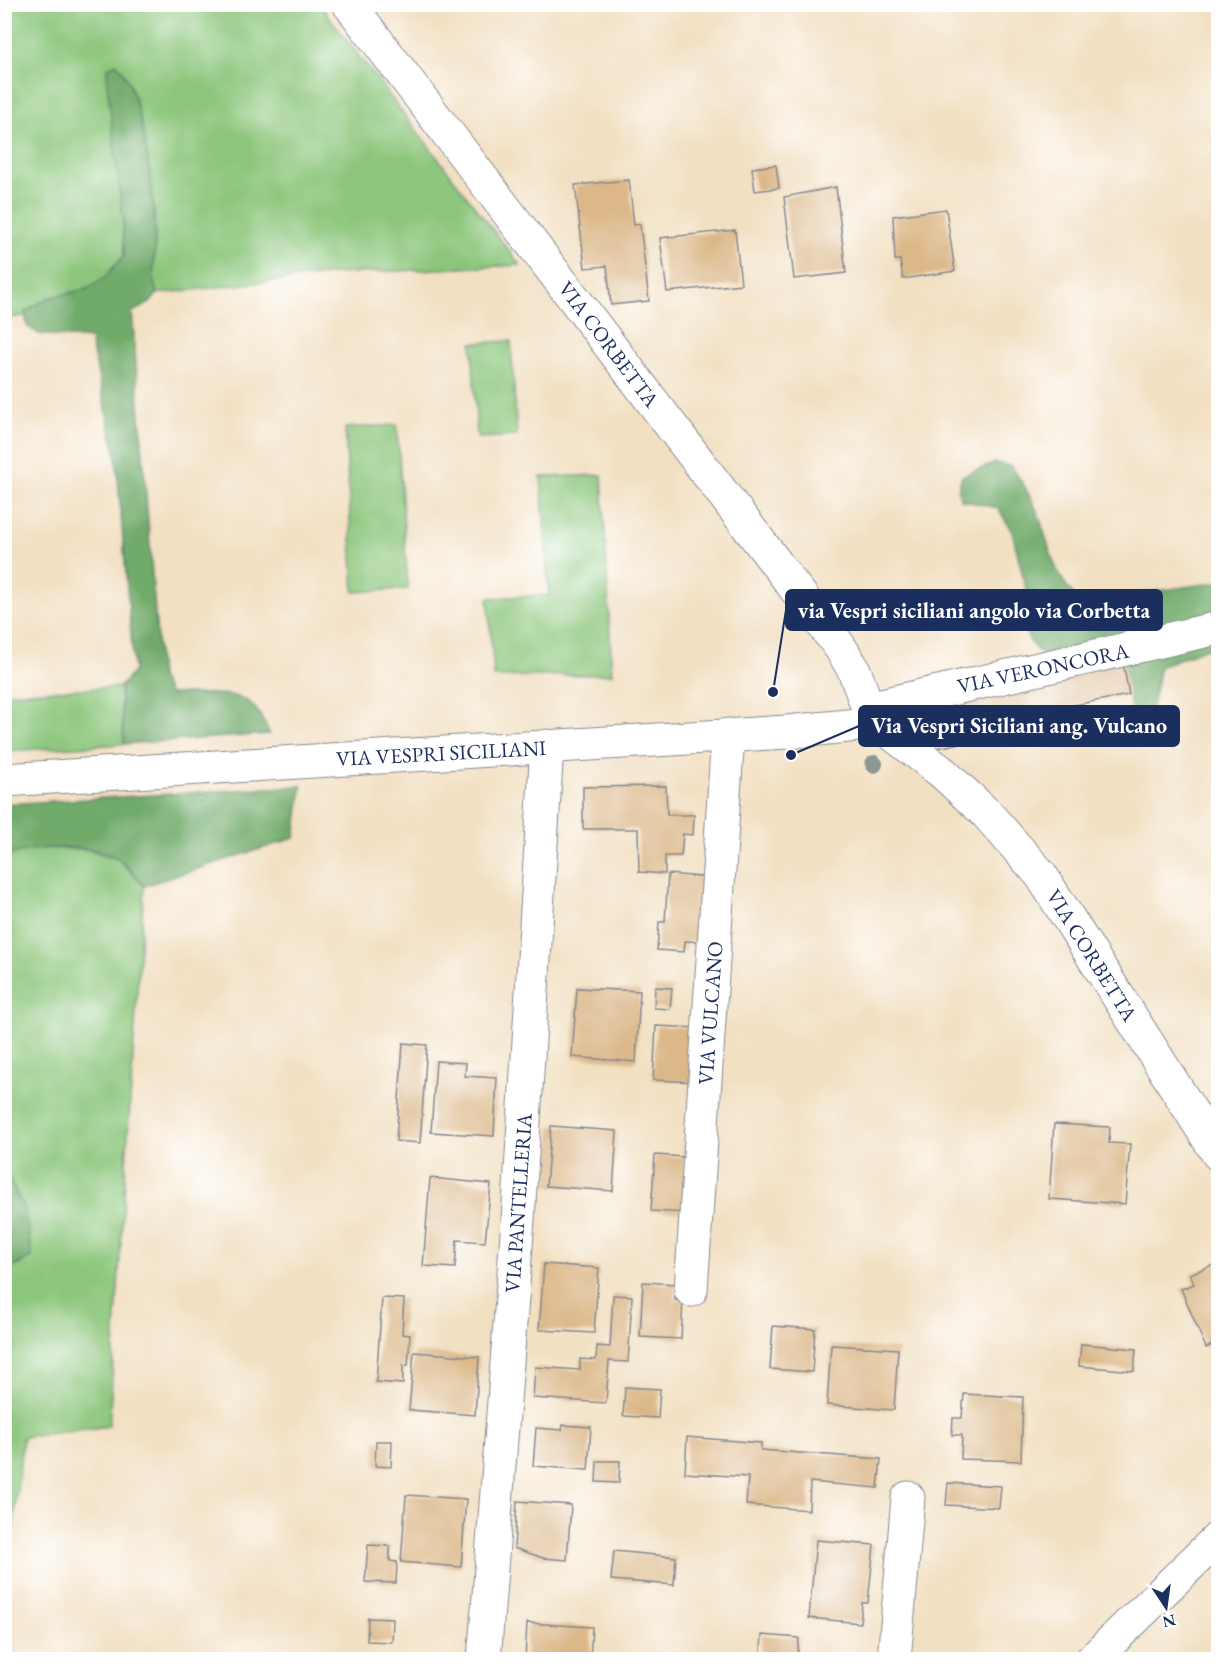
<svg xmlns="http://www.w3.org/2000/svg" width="1223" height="1664" font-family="'EB Garamond',serif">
  <rect width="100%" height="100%" fill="#fff"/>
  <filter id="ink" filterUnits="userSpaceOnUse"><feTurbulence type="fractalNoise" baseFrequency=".0167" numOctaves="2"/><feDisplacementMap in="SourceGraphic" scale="12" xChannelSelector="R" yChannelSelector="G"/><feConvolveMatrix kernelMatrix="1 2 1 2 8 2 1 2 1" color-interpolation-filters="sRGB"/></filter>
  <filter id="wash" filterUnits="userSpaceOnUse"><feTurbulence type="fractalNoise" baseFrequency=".008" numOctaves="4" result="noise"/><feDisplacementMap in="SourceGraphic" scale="24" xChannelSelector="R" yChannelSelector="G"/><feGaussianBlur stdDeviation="1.35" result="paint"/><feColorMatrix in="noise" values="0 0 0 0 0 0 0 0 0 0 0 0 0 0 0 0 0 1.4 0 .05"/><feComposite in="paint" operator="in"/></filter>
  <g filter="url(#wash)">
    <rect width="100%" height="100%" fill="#f2e0c2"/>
    <!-- green -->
    <g fill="#8cc67b" stroke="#547a6c" stroke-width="1.5">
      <path d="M 4,5 L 320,5 L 520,265 L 333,274 L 157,294 L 152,280 L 155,236 L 123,220 L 124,256 L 104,278 L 87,289 L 48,298 L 25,312 L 25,316 L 7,318 Z"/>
      <path d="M 511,341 L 517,436 L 477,438 L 472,343 Z"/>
      <path d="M 397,425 L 408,589 L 354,592 L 345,428 Z"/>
      <path d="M 602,475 L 612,674 L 494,677 L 488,598 L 549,595 L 541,477 Z"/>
      <path d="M 120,687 L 124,744 L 5,751 L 4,693 Z"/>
      <path d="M 34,848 L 87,849 L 118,859 L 144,886 L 109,1426 L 23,1437 L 5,1598 L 4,1336 L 9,1270 L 32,1256 L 25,1211 L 5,1170 L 5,856 Z"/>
    </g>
    <!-- forest -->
    <g fill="#71ab6b" stroke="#466d64" stroke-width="1.5">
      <path d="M 116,63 C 143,86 154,198 155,235 C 156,255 150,274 157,294 L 150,303 L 132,312 L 160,677 L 169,694 C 191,695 224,690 245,700 C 257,706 264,722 270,734 L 124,744 L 120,687 L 134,671 L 116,455 L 90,339 L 39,334 L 27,326 L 25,312 L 48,298 L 87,289 L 104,278 L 124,256 L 123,220 L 107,85 L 107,69 Z"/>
      <path d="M 995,463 L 1011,466 C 1022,481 1030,495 1037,511 C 1050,545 1051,573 1078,599 L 1116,597 L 1218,582 L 1218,644 L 1160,666 L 1151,712 L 1132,713 L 1123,663 C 1101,662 1054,666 1037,650 C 1026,640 1021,618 1017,604 L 1028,597 L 1012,531 L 998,508 L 961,500 L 958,491 L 962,476 Z"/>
      <path d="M 302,786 L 295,838 L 144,886 C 136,878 128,864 118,859 C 89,841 35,847 5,856 L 5,804 Z"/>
      <path d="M 5,1170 L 25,1211 L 32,1256 L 9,1270 L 5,1336 Z"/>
    </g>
    <g id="blocks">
      <!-- building -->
      <g fill="#dcb889">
        <path d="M 776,165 L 779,188 L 755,191 L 752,168 Z"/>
        <path d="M 629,180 L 634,225 L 640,224 L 649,301 L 611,305 L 607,266 L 585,268 L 575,185 Z"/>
        <path d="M 836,187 L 846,273 L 794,279 L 784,197 Z"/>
        <path d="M 946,209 L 955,271 L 903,279 L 900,260 L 895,260 L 893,216 Z"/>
        <path d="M 735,230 L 741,284 L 667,292 L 660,238 Z"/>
        <path d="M 1123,662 L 1129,695 L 1008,717 L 1010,728 L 980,733 L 981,739 L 932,749 L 923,706 Z"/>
        <path d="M 666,786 L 667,815 L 694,815 L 693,835 L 683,834 L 681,856 L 665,856 L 665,874 L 639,872 L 638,829 L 583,829 L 583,787 Z"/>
        <path d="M 668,874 L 714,878 L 709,942 L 685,941 L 684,952 L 657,950 L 659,922 L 665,922 Z"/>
        <path d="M 655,987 L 672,988 L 670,1009 L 654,1008 Z"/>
        <path d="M 577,988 L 640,991 L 636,1062 L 572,1057 Z"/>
        <path d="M 656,1026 L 700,1028 L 696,1082 L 653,1080 Z"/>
        <path d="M 403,1043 L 427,1045 L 420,1143 L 396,1141 Z"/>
        <path d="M 436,1061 L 466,1063 L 465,1076 L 497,1078 L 494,1136 L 431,1132 Z"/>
        <path d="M 1054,1124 L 1110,1127 L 1109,1143 L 1130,1144 L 1125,1204 L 1049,1199 Z"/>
        <path d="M 551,1126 L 617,1131 L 613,1191 L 546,1186 Z"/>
        <path d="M 655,1155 L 684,1157 L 689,1213 L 651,1211 Z"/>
        <path d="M 430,1178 L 491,1184 L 485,1242 L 457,1240 L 455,1268 L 423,1266 Z"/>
        <path d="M 1218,1263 L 1218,1342 L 1206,1348 L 1181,1289 L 1194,1284 L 1190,1274 Z"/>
        <path d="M 544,1264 L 599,1268 L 594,1333 L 539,1330 Z"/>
        <path d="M 643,1282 L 676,1284 L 675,1300 L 683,1300 L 681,1339 L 640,1337 Z"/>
        <path d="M 613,1295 L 632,1296 L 629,1348 L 628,1362 L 609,1361 L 606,1403 L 533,1398 L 535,1367 L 580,1370 L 580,1359 L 596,1360 L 597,1346 L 610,1347 Z"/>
        <path d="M 382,1298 L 404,1299 L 402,1334 L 410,1335 L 408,1366 L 403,1365 L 403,1384 L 376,1382 Z"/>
        <path d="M 773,1326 L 815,1329 L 812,1372 L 770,1369 Z"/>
        <path d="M 1081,1344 L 1136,1349 L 1134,1371 L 1079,1366 Z"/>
        <path d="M 831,1345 L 898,1349 L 894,1410 L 827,1405 Z"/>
        <path d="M 414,1352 L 479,1357 L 475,1415 L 409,1410 Z"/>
        <path d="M 625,1387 L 660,1389 L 658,1418 L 623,1416 Z"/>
        <path d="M 964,1394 L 1023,1397 L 1021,1461 L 961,1459 L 962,1435 L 952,1435 L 953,1418 L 962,1418 Z"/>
        <path d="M 563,1425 L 591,1427 L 588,1470 L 533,1466 L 536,1428 L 562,1430 Z"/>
        <path d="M 687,1437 L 761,1443 L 761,1450 L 881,1459 L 878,1488 L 810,1482 L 809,1510 L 746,1505 L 748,1477 L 685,1473 Z"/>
        <path d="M 376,1441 L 392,1441 L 391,1467 L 375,1466 Z"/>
        <path d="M 597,1461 L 620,1461 L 619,1483 L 596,1482 Z"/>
        <path d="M 948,1483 L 1001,1486 L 999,1508 L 946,1505 Z"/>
        <path d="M 406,1495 L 466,1499 L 461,1567 L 401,1562 Z"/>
        <path d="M 517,1501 L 571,1505 L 567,1560 L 543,1558 L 514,1548 Z"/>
        <path d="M 816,1540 L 874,1545 L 868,1603 L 862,1603 L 860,1623 L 809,1618 Z"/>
        <path d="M 368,1545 L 390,1546 L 390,1561 L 397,1562 L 396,1583 L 365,1582 Z"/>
        <path d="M 614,1551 L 676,1557 L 674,1585 L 611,1580 Z"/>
        <path d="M 368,1618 L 393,1619 L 392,1642 L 367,1641 Z"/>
        <path d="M 527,1623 L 592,1627 L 590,1660 L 525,1660 Z"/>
        <path d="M 762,1635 L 799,1638 L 797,1660 L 760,1660 Z"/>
      </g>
    </g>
  </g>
  <g filter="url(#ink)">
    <use href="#blocks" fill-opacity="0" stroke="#868890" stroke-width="1.5"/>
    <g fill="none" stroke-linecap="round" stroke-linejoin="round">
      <defs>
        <g id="minor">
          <path d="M 349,4 L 840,647 L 854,670 L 868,708 L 878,723 L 943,773 L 987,814 L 1041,875 L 1218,1154"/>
          <path d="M 868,708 L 1218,628"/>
          <path d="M 4,780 L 787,732 L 878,723"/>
          <path d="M 691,1290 L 728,735"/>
          <path d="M 484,1660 L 518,1220 L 547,746"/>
          <path d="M 894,1660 L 908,1498"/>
          <path d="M 1092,1660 L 1218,1538"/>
        </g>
      </defs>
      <!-- minor casing -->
      <use href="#minor" stroke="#868890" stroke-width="35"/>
      <!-- minor -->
      <use href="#minor" stroke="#fff" stroke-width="33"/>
    </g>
    <!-- trees -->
    <circle fill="#8e9790" cx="874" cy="764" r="9"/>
  </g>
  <g text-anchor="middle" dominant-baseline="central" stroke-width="4.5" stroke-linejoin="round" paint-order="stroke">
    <!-- street labels -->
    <g font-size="21" fill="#1b2f5e" stroke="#fff">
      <text transform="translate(609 344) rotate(53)">VIA CORBETTA</text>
      <text transform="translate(1043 668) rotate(-12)">VIA VERONCORA</text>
      <text transform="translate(441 753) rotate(-3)">VIA VESPRI SICILIANI</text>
      <text transform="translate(1092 955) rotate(58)">VIA CORBETTA</text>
      <text transform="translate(710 1013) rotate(-86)">VIA VULCANO</text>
      <text transform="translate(518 1203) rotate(-86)">VIA PANTELLERIA</text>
    </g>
  </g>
  <!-- callouts -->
  <path fill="none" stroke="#1b2f5e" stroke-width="2" d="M773 692L786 610M791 755L859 726"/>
  <g fill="#1b2f5e" stroke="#fff" stroke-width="2">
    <circle cx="773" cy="692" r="6"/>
    <circle cx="791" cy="755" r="6"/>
  </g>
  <g fill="#1b2f5e" stroke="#1b2f5e" stroke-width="2">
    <rect x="786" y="590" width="376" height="40" rx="6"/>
    <rect x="859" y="706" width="320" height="40" rx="6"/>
  </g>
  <g font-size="22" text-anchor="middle" font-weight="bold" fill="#fff">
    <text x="974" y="618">via Vespri siciliani angolo via Corbetta</text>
    <text x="1019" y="733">Via Vespri Siciliani ang. Vulcano</text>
  </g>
  <!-- margin -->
  <rect width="1223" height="1664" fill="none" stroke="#fff" stroke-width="24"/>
  <!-- north arrow -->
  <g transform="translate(1166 1607) rotate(167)" stroke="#ffffff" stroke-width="4.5" paint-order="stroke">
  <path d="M0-4.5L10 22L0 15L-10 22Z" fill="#1b2f5e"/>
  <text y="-9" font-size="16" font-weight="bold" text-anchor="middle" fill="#1b2f5e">N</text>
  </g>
</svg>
